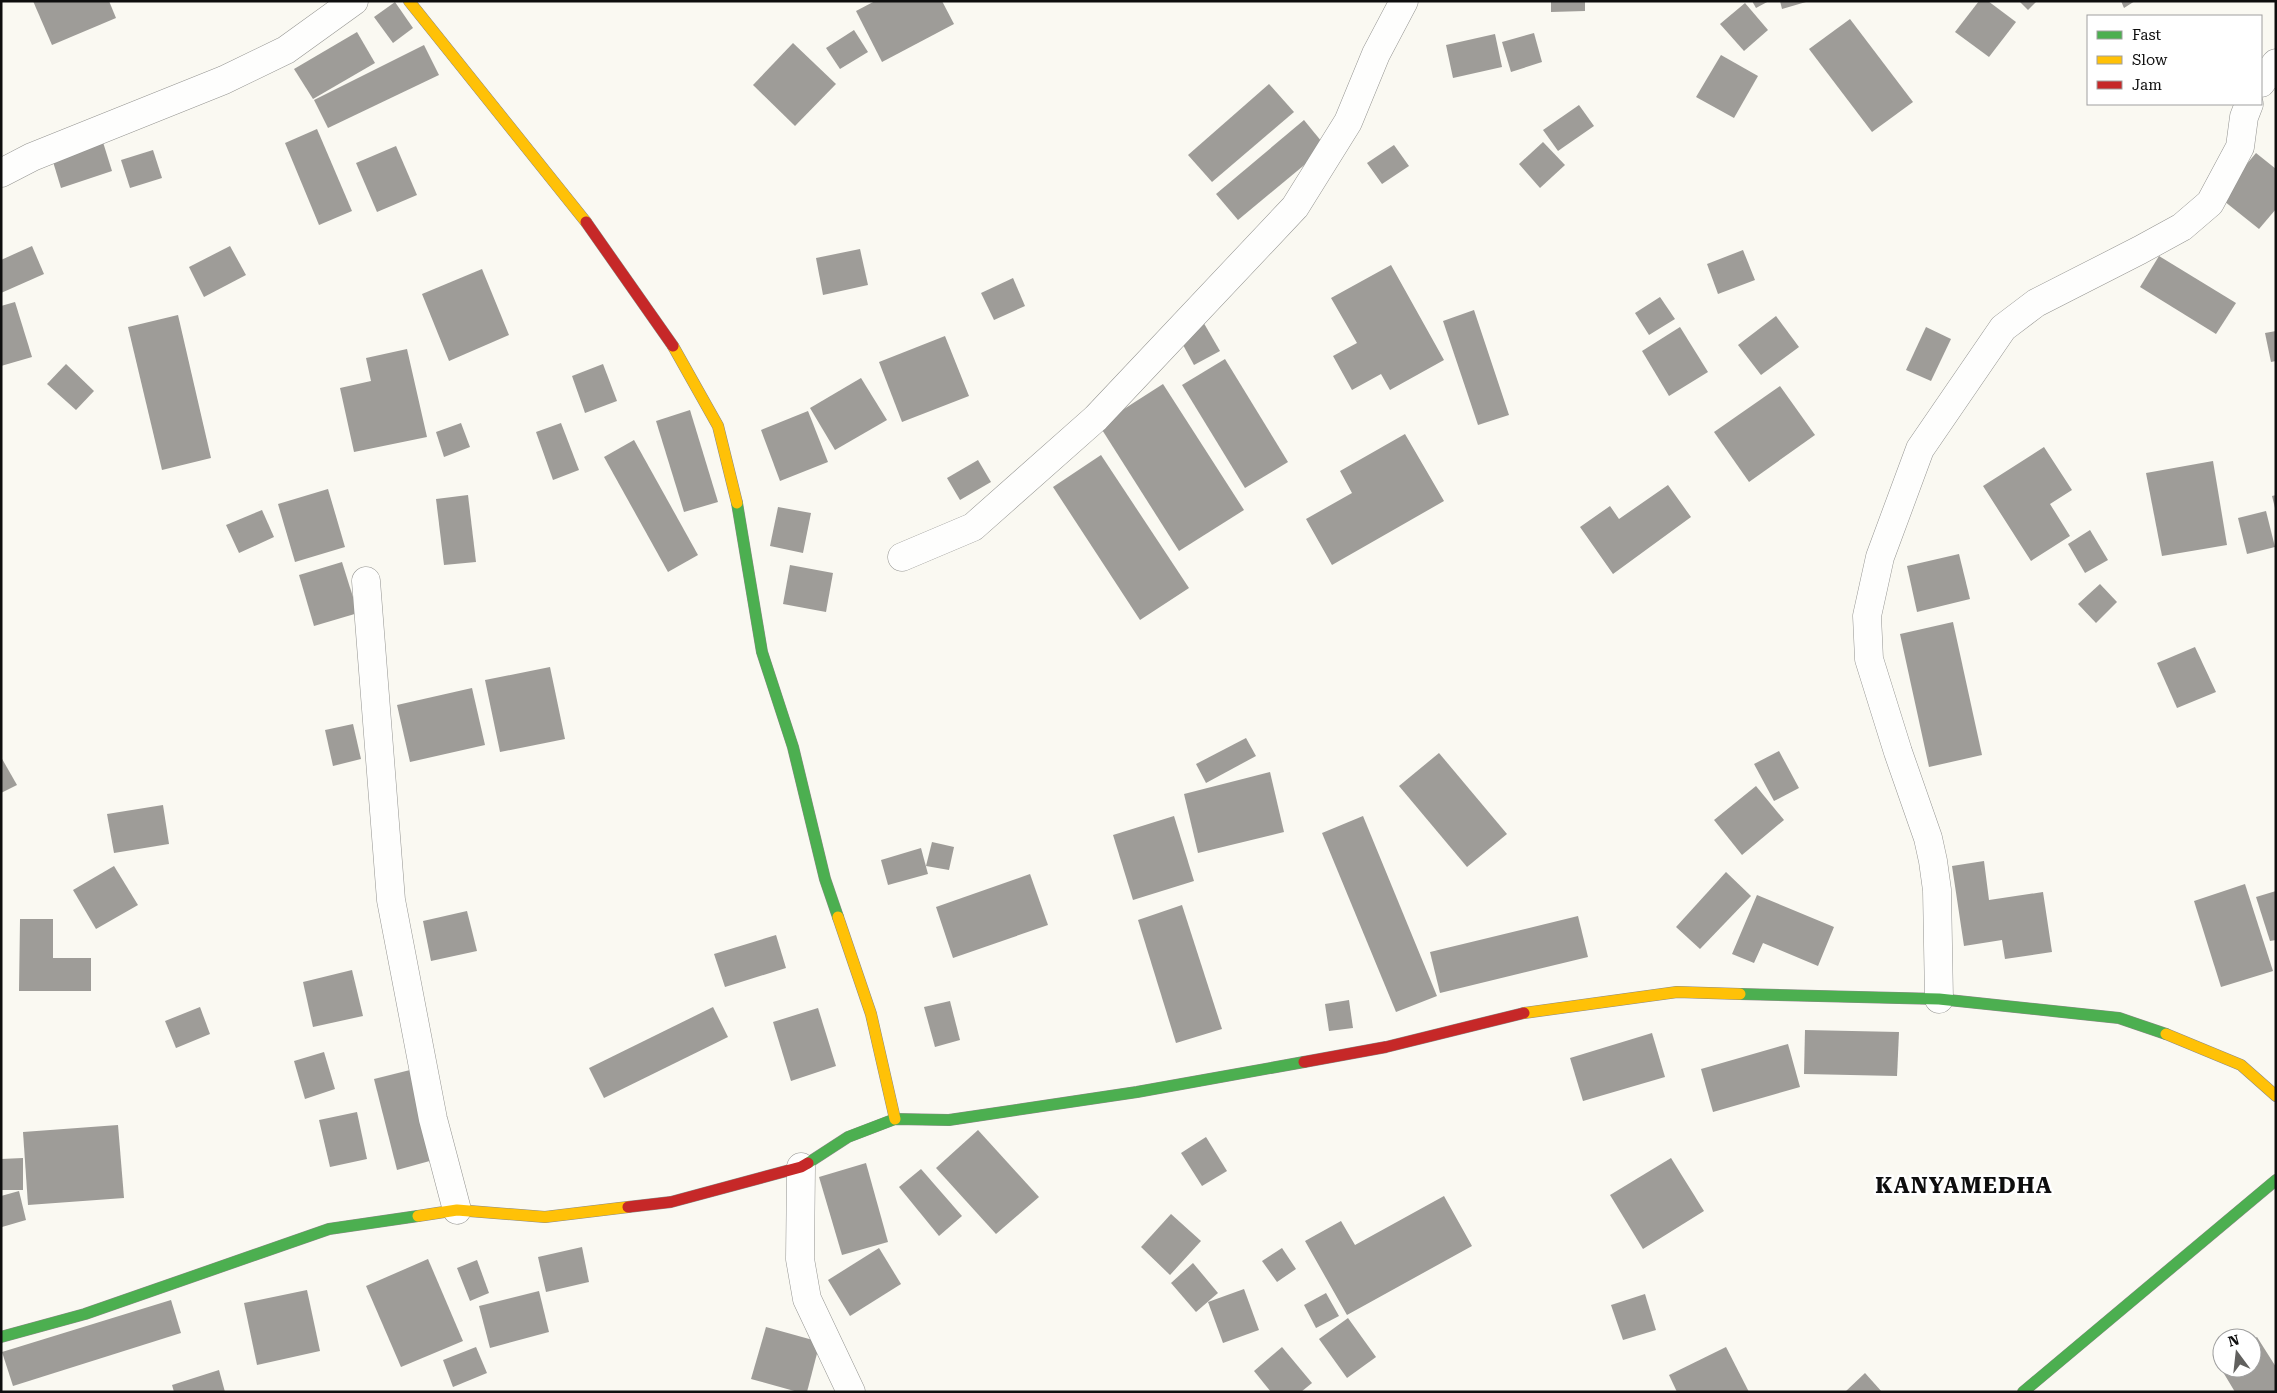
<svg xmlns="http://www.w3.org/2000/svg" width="2277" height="1393" font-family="'Roboto Serif',serif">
  <rect width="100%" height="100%" fill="#faf9f2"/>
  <!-- building -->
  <g fill="#9e9c98">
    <path d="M 33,1 L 109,1 L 116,18 L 52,45 Z"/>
    <path d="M 875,1 L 942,1 L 954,24 L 882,62 L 856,11 Z"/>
    <path d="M 1551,1 L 1585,1 L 1585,11 L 1551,12 Z"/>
    <path d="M 1752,1 L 1769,1 L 1756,8 Z"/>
    <path d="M 1780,1 L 1806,1 L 1806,2 L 1782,9 Z"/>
    <path d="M 1979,1 L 1988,1 L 2016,22 L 1989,57 L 1955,32 Z"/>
    <path d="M 2019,1 L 2037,1 L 2028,10 Z"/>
    <path d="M 2121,1 L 2135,1 L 2124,8 Z"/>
    <path d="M 395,2 L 413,28 L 393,43 L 374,17 Z"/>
    <path d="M 1745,3 L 1768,30 L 1744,51 L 1720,24 Z"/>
    <path d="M 1850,19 L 1913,102 L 1872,132 L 1809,49 Z"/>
    <path d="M 854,30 L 868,52 L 840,69 L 826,48 Z"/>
    <path d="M 357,32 L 375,63 L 313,99 L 294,69 Z"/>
    <path d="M 1534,33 L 1542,62 L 1511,72 L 1502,42 Z"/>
    <path d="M 1495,34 L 1502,67 L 1453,78 L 1446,45 Z"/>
    <path d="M 793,43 L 836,84 L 795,126 L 753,85 Z"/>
    <path d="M 424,45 L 439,75 L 328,128 L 314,100 Z"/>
    <path d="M 1721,55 L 1758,76 L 1734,118 L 1696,97 Z"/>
    <path d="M 1269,84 L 1294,112 L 1212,182 L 1188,155 Z"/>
    <path d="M 1579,105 L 1594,126 L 1558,151 L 1543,130 Z"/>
    <path d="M 1304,120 L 1326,147 L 1238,220 L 1216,194 Z"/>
    <path d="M 317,129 L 352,211 L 319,225 L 285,143 Z"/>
    <path d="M 102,139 L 112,171 L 61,188 L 51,155 Z"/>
    <path d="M 1543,142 L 1565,165 L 1540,188 L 1519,164 Z"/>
    <path d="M 1394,145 L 1409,166 L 1382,184 L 1367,163 Z"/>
    <path d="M 396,146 L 417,195 L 377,212 L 356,163 Z"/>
    <path d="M 153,150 L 162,178 L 130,188 L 121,160 Z"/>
    <path d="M 2256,153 L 2276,169 L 2276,209 L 2259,229 L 2219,197 Z"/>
    <path d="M 32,246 L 44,274 L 1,293 L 1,260 Z"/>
    <path d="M 230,246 L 246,275 L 204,297 L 189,267 Z"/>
    <path d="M 860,249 L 868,285 L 823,295 L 816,258 Z"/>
    <path d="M 1743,250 L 1755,280 L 1718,294 L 1707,264 Z"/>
    <path d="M 2159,256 L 2236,303 L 2216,334 L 2140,287 Z"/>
    <path d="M 1391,265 L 1444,360 L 1390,390 L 1381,374 L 1352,390 L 1333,356 L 1357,343 L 1331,298 Z"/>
    <path d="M 482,269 L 509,335 L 449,361 L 422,294 Z"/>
    <path d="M 1013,278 L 1025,306 L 994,320 L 981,293 Z"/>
    <path d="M 1660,297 L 1675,319 L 1649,335 L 1635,313 Z"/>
    <path d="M 15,302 L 32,357 L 1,366 L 1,306 Z"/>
    <path d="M 1474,310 L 1509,415 L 1478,425 L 1443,321 Z"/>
    <path d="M 178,315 L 211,458 L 162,470 L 128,327 Z"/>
    <path d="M 1776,316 L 1799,347 L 1761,375 L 1738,345 Z"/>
    <path d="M 1202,320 L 1220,351 L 1194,365 L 1177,334 Z"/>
    <path d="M 1680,327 L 1708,372 L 1669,396 L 1642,351 Z"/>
    <path d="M 1926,327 L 1951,339 L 1931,381 L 1906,370 Z"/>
    <path d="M 2276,331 L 2276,361 L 2271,362 L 2265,333 Z"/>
    <path d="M 945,336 L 969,396 L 902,422 L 879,362 Z"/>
    <path d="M 407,349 L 427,437 L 354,452 L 340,388 L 371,381 L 366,358 Z"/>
    <path d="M 1225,359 L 1288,462 L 1245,488 L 1182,385 Z"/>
    <path d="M 66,364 L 94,391 L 76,410 L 47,384 Z"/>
    <path d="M 603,364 L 617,401 L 585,413 L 572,376 Z"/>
    <path d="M 861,378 L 887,420 L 835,450 L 810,408 Z"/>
    <path d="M 1163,384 L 1244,510 L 1179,551 L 1099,425 Z"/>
    <path d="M 1780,386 L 1815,435 L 1749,482 L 1714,432 Z"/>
    <path d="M 690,410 L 718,502 L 684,512 L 656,421 Z"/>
    <path d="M 808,411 L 828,462 L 780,481 L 761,430 Z"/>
    <path d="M 461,423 L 470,447 L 444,457 L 436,432 Z"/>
    <path d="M 561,423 L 579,470 L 553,480 L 536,432 Z"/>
    <path d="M 1405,434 L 1444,501 L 1332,565 L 1306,519 L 1352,493 L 1340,471 Z"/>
    <path d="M 634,440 L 698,555 L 668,572 L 604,457 Z"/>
    <path d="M 2044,447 L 2072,490 L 2050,504 L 2070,536 L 2031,561 L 1983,486 Z"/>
    <path d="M 1101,455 L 1189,588 L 1140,620 L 1053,487 Z"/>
    <path d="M 978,460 L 991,482 L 960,500 L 947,478 Z"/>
    <path d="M 2213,461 L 2227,545 L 2162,556 L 2146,473 Z"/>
    <path d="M 1668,485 L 1691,517 L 1613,574 L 1580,527 L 1610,506 L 1619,519 Z"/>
    <path d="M 328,489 L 345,547 L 295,562 L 278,504 Z"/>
    <path d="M 468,495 L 476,562 L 444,565 L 436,499 Z"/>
    <path d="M 2276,495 L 2276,508 L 2275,508 L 2272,496 Z"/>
    <path d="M 778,507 L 811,513 L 803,553 L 770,546 Z"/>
    <path d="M 262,510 L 274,537 L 239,553 L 226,525 Z"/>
    <path d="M 2266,511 L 2275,547 L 2247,554 L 2238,518 Z"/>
    <path d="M 2090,530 L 2108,560 L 2085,573 L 2068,544 Z"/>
    <path d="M 1959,554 L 1970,599 L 1917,612 L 1907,566 Z"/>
    <path d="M 342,562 L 358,613 L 314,626 L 299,575 Z"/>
    <path d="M 790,565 L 833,573 L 826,612 L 783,604 Z"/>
    <path d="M 2100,584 L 2117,602 L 2096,623 L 2078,604 Z"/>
    <path d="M 1953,622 L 1982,755 L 1929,767 L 1900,634 Z"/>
    <path d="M 2195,647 L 2216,692 L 2177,708 L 2157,663 Z"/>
    <path d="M 550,667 L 565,739 L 500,752 L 485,680 Z"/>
    <path d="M 472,688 L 485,745 L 410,762 L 397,705 Z"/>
    <path d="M 353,724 L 361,759 L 333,766 L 325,730 Z"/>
    <path d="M 1246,738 L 1256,756 L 1206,783 L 1196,764 Z"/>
    <path d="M 1779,751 L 1799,788 L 1774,801 L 1754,764 Z"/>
    <path d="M 1439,753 L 1507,834 L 1467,867 L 1399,786 Z"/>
    <path d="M 1,757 L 17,785 L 1,793 Z"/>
    <path d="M 1270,772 L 1284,832 L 1198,853 L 1184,794 Z"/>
    <path d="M 1756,786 L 1784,820 L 1742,855 L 1714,820 Z"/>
    <path d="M 163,805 L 169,844 L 114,853 L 107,814 Z"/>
    <path d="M 1174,816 L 1194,881 L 1133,900 L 1113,835 Z"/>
    <path d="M 1363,816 L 1437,996 L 1396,1012 L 1322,833 Z"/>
    <path d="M 932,842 L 954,847 L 949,870 L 926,866 Z"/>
    <path d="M 921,848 L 928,874 L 888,885 L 881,860 Z"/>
    <path d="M 1984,861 L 1989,900 L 2043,892 L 2052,952 L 2005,959 L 2002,940 L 1964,946 L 1952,866 Z"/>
    <path d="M 114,866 L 138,905 L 96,929 L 73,890 Z"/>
    <path d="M 1726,872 L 1751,896 L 1700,949 L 1676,927 Z"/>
    <path d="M 1030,874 L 1048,925 L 953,958 L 936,907 Z"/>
    <path d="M 2245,884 L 2273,971 L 2221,987 L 2194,901 Z"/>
    <path d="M 2276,891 L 2276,940 L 2270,941 L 2256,897 Z"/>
    <path d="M 1757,895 L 1834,927 L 1818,966 L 1763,943 L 1754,963 L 1732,954 Z"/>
    <path d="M 1182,905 L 1222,1029 L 1176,1043 L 1138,920 Z"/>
    <path d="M 467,911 L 477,951 L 431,961 L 423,921 Z"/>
    <path d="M 1578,916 L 1588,957 L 1440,993 L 1430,952 Z"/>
    <path d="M 20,919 L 53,919 L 53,958 L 91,958 L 91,991 L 19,991 Z"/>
    <path d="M 776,935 L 786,968 L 725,987 L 714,954 Z"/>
    <path d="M 352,970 L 363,1016 L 313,1027 L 303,982 Z"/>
    <path d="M 1349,1000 L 1353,1028 L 1329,1031 L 1325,1004 Z"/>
    <path d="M 950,1001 L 960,1040 L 935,1047 L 924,1007 Z"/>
    <path d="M 200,1007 L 210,1034 L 176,1048 L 165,1021 Z"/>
    <path d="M 713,1007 L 728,1037 L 604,1098 L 589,1068 Z"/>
    <path d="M 818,1008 L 836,1066 L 791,1081 L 773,1022 Z"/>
    <path d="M 1805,1030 L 1899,1032 L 1897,1076 L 1804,1074 Z"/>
    <path d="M 1652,1033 L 1665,1077 L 1583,1101 L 1570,1058 Z"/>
    <path d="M 1788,1044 L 1800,1087 L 1713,1112 L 1701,1069 Z"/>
    <path d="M 324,1052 L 335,1089 L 305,1099 L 294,1061 Z"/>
    <path d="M 414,1069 L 437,1159 L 397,1170 L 374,1079 Z"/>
    <path d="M 357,1112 L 367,1159 L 330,1167 L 319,1120 Z"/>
    <path d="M 118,1125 L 124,1198 L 28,1205 L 23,1132 Z"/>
    <path d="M 978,1130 L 1039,1197 L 996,1234 L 936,1168 Z"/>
    <path d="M 1206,1137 L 1227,1171 L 1202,1186 L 1181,1153 Z"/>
    <path d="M 23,1158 L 23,1190 L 1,1190 L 1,1159 Z"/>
    <path d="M 1671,1158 L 1704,1211 L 1643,1249 L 1610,1195 Z"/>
    <path d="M 866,1163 L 888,1242 L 842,1255 L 819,1177 Z"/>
    <path d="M 921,1169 L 962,1216 L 939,1236 L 899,1187 Z"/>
    <path d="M 19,1191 L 26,1220 L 2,1227 L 1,1196 Z"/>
    <path d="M 1444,1196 L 1472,1246 L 1347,1315 L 1305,1241 L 1341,1221 L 1355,1245 Z"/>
    <path d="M 1171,1214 L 1201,1241 L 1170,1275 L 1141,1247 Z"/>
    <path d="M 582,1247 L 589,1282 L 546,1292 L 538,1257 Z"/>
    <path d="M 879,1248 L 901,1284 L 850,1316 L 828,1280 Z"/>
    <path d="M 1282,1248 L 1296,1269 L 1277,1282 L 1262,1261 Z"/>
    <path d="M 428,1259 L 463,1341 L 401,1367 L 366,1286 Z"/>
    <path d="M 477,1260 L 489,1293 L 470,1301 L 457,1268 Z"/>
    <path d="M 1193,1263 L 1218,1293 L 1196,1312 L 1171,1283 Z"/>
    <path d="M 1244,1289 L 1259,1330 L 1223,1343 L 1208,1302 Z"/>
    <path d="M 307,1290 L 320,1351 L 257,1365 L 244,1303 Z"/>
    <path d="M 539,1291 L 549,1332 L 490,1348 L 479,1306 Z"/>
    <path d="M 1326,1293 L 1339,1316 L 1316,1328 L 1304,1305 Z"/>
    <path d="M 1645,1294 L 1656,1330 L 1623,1340 L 1611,1305 Z"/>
    <path d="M 171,1300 L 181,1333 L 13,1386 L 2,1352 Z"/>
    <path d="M 1348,1318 L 1376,1357 L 1347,1378 L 1319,1339 Z"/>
    <path d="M 766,1327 L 820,1342 L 807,1392 L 798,1392 L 751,1379 Z"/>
    <path d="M 2257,1337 L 2276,1367 L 2276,1392 L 2235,1392 L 2217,1362 L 2222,1359 L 2222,1368 L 2252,1368 L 2252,1340 Z"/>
    <path d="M 476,1347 L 487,1373 L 453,1387 L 443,1360 Z"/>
    <path d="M 1282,1347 L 1312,1383 L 1301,1392 L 1271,1392 L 1254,1371 Z"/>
    <path d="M 1726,1347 L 1749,1392 L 1677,1392 L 1669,1375 Z"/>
    <path d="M 219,1370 L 225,1392 L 174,1392 L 172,1385 Z"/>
    <path d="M 1865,1373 L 1882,1392 L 1845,1392 Z"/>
  </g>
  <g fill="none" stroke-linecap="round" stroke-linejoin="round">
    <defs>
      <g id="street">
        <path d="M 2261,83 L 2276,63"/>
        <path d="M 1,173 L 32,157 L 224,80 L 286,50 L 354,1"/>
        <path d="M 902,557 L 973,527 L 1096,418 L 1295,207 L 1348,122 L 1376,54 L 1404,1"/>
        <path d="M 366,581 L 391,900 L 433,1119 L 457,1210"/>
        <path d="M 1939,999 L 1937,890 L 1933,861 L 1928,838 L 1898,752 L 1869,659 L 1867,616 L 1880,557 L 1920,449 L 2003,328 L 2036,303 L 2140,250 L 2182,227 L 2210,203 L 2240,147 L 2244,117 L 2249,104"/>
        <path d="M 801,1167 L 800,1259 L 807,1299 L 851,1392"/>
      </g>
      <g id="fast">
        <path d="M 737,503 L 762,652 L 793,747 L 825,879 L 838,917"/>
        <path d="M 1740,994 L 1939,999 L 2119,1018 L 2166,1034"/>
        <path d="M 808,1163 L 848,1137 L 895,1119 L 949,1120 L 1137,1092 L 1304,1062"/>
        <path d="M 1,1337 L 85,1314 L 329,1229 L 418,1216"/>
        <path d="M 2023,1392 L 2276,1180"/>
      </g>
      <g id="slow">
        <path d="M 409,1 L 586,222"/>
        <path d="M 673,346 L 718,426 L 737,503"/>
        <path d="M 838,917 L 871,1014 L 895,1119"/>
        <path d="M 1524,1013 L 1677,992 L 1740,994"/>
        <path d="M 2166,1034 L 2241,1065 L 2276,1096"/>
        <path d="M 418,1216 L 457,1210 L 545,1217 L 628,1207"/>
      </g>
      <g id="jam">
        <path d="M 586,222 L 673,346"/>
        <path d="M 1304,1062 L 1386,1047 L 1524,1013"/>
        <path d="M 628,1207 L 671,1202 L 801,1167 L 808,1163"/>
      </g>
    </defs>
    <!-- street casing -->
    <use href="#street" stroke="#949491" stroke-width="29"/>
    <!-- fast casing -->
    <use href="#fast" stroke="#8b8a87" stroke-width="12"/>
    <!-- slow casing -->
    <use href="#slow" stroke="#8b8a87" stroke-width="12"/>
    <!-- jam casing -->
    <use href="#jam" stroke="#8b8a87" stroke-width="12"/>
    <!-- street -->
    <use href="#street" stroke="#fefefd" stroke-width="28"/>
    <!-- fast -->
    <use href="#fast" stroke="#4caf50" stroke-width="11"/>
    <!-- slow -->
    <use href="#slow" stroke="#ffc107" stroke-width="11"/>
    <!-- jam -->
    <use href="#jam" stroke="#c62828" stroke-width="11"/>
  </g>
  <g text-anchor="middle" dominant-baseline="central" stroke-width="5" stroke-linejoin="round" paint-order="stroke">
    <!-- district labels -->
    <g font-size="22" font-weight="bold" letter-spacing="1" fill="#0e0e0e" stroke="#fff">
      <text x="1964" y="1185">KANYAMEDHA</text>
    </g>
  </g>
  <!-- border -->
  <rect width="2277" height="1393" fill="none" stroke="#0e0e0e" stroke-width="5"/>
  <!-- legend -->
  <rect x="2087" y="15" width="175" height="90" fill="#ffffff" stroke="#9f9f9f"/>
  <rect x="2097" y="31" width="25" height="8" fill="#4caf50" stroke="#9f9f9f"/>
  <text x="2132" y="40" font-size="15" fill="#0e0e0e">Fast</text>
  <rect x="2097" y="56" width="25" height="8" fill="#ffc107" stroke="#9f9f9f"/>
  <text x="2132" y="65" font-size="15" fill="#0e0e0e">Slow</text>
  <rect x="2097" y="81" width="25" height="8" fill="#c62828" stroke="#9f9f9f"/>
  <text x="2132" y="90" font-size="15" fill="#0e0e0e">Jam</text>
  <!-- north arrow -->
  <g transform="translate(2237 1353) rotate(345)"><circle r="24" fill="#ffffff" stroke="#9f9f9f"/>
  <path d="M0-4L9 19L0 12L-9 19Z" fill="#61605e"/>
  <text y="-8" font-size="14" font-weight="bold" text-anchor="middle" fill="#0e0e0e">N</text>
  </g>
</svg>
